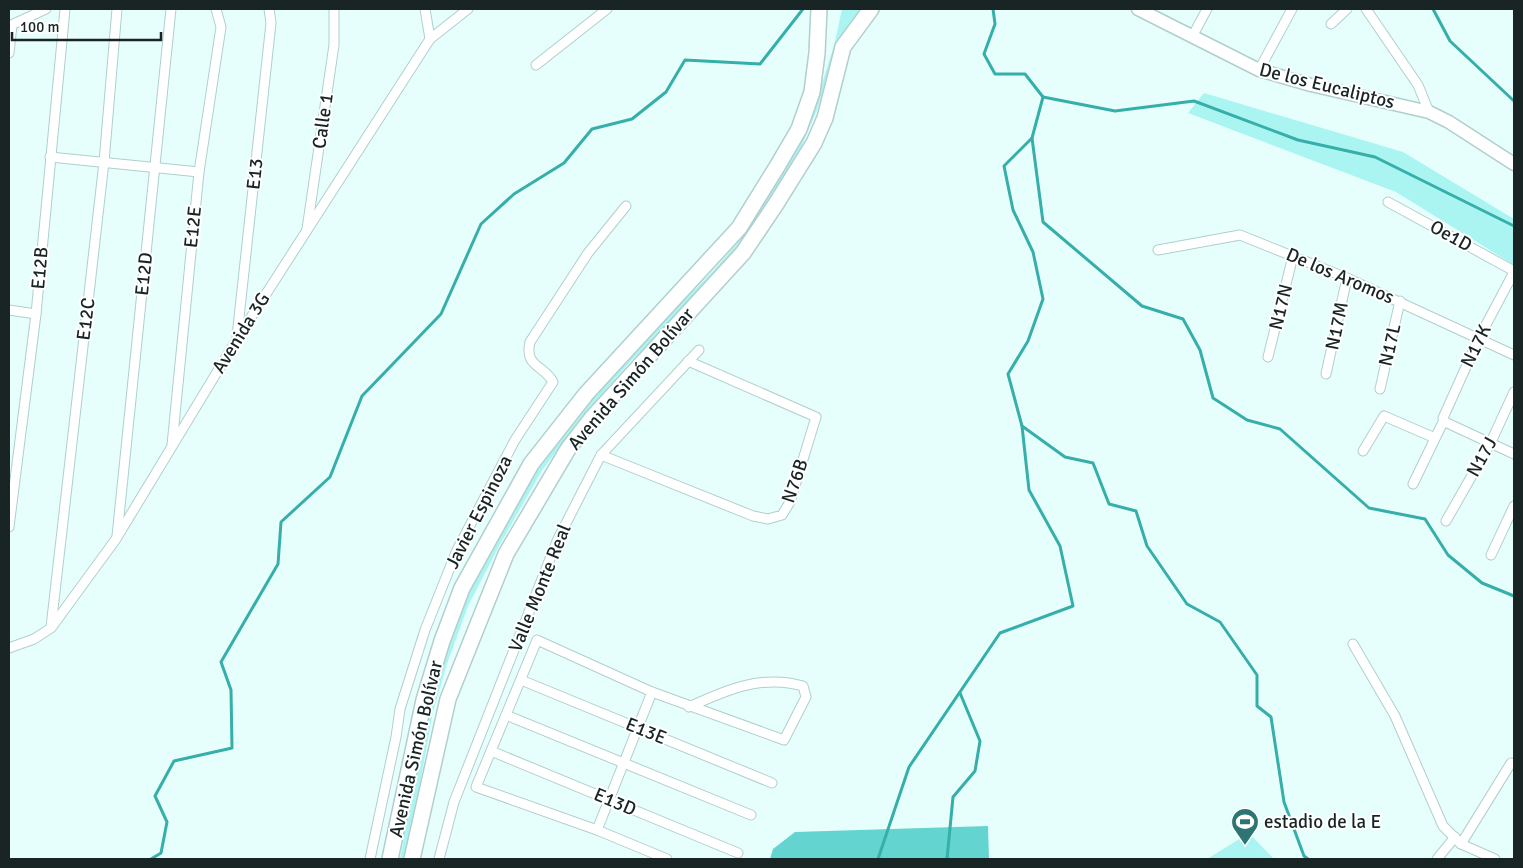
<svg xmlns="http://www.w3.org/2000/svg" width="1523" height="868" font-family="Signika,sans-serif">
  <rect width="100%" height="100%" fill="#e6fffd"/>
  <!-- green -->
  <g fill="#aaf5f1">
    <path d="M 842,9 L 879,9 L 857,28 L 827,78 L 817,110 L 796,159 L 740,249 L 673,321 L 631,361 L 580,419 L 541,472 L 500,544 L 468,606 L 447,664 L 433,712 L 406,859 L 400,859 L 428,710 L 442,661 L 474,576 L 535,468 L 590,396 L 712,272 L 736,245 L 763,205 L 791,156 L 818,96 L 834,46 Z"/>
    <path d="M 1204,93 L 1403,152 L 1514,219 L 1514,265 L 1396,192 L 1188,113 Z"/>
    <path d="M 1249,833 L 1274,859 L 1207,859 Z"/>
  </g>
  <!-- forest -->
  <path fill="#63d4d0" d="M 988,826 L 989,859 L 770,859 L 773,849 L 795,832 Z"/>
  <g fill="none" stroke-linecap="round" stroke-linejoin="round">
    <!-- stream -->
    <g stroke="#36aeaa" stroke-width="3">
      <path d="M 1433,9 L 1450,41 L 1514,101"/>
      <path d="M 1043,97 L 1115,111 L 1194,101 L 1298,140 L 1375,157 L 1514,226"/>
      <path d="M 1032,138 L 1043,222 L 1142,306 L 1183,319 L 1200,350 L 1213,398 L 1247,420 L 1280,429 L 1369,508 L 1425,519 L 1448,555 L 1482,583 L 1514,596"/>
      <path d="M 1022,426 L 1065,457 L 1093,463 L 1109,504 L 1136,511 L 1147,546 L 1187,604 L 1220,622 L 1257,675 L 1257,706 L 1271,717 L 1284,802 L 1304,856 L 1308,859"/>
      <path d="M 151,859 L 161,853 L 167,822 L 155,796 L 174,761 L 232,748 L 231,690 L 221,662 L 278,564 L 281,522 L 330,477 L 362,396 L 441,314 L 481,224 L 514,194 L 564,163 L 592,129 L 632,119 L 666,92 L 685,60 L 760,64 L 803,9"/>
      <path d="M 878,859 L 909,767 L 1000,633 L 1073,606 L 1060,546 L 1029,490 L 1022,426 L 1008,374 L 1028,341 L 1043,299 L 1033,252 L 1013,210 L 1004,166 L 1032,138 L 1043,97 L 1025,74 L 995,74 L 984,54 L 995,24 L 993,9"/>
      <path d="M 947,859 L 953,797 L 975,771 L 980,741 L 960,693"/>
    </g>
    <defs>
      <g id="street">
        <path d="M 425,9 L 430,39"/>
        <path d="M 1366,9 L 1418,85 L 1429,112"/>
        <path d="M 1331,24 L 1347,9"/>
        <path d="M 9,26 L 46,9"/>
        <path d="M 1192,37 L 1207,9"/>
        <path d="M 9,53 L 12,25"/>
        <path d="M 536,65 L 607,9"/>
        <path d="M 1259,70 L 1292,9"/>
        <path d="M 50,157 L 199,172"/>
        <path d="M 1388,202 L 1514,271"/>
        <path d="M 307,229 L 334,45 L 334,9"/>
        <path d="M 1158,250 L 1240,235 L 1347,278 L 1514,355"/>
        <path d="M 1514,272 L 1479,338 L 1443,418 L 1445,422 L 1514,454"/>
        <path d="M 9,310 L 36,314"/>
        <path d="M 237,336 L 271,23 L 269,9"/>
        <path d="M 1268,357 L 1293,256"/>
        <path d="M 1326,374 L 1347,278"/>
        <path d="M 1380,389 L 1400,301"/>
        <path d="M 172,445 L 199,172 L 221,27 L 216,9"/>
        <path d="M 1363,451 L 1384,416 L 1435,438"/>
        <path d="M 601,455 L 753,516 L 768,519 L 782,515 L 790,502 L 816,417 L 688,361"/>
        <path d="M 1413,484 L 1444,420"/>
        <path d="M 1446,521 L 1491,442 L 1514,392"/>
        <path d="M 9,527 L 36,314 L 65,9"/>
        <path d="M 117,536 L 171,9"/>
        <path d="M 1491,555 L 1514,506"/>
        <path d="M 51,627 L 104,162 L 117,9"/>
        <path d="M 1353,644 L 1395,716 L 1443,826 L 1461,844 L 1495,859"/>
        <path d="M 9,648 L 34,639 L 51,628 L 116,539 L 237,339 L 430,39 L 468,9"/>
        <path d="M 521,680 L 772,783"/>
        <path d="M 506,715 L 751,815"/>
        <path d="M 491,751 L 738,853"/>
        <path d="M 597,830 L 652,692"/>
        <path d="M 1461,844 L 1511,763"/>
        <path d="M 370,859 L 396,737 L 400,709 L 425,630 L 457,550 L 515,440 L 553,382 C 544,365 524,367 530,342 L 588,253 L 626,206"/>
        <path d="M 439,859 L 454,802 L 557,541 L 582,492 L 601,455 L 699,350"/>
        <path d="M 667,859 L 597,830 L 476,787 L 537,640 L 652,692 L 784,740 L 806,697 L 803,686 C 762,674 726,690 689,707"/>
        <path d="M 1437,859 L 1455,837"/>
      </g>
      <path id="secondary" d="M 1138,9 L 1259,70 L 1311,85 L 1429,112 L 1449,122 L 1514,164"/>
      <g id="highway">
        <path d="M 390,859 L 424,700 L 442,641 L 462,588 L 531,464 L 586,394 L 739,228 L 778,165 L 799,129 L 812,92 L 817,53 L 819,9"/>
        <path d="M 412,859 L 448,699 L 506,554 L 568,449 L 592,418 L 743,253 L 776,204 L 814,143 L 825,118 L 843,47 L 871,9"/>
      </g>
    </defs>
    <!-- street casing -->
    <use href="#street" stroke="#b0cfcd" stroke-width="11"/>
    <!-- secondary casing -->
    <use href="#secondary" stroke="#b0cfcd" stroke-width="15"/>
    <!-- highway casing -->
    <use href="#highway" stroke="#b0cfcd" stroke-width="18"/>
    <!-- street -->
    <use href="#street" stroke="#fff" stroke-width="9"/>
    <!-- secondary -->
    <use href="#secondary" stroke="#fff" stroke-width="12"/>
    <!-- highway -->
    <use href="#highway" stroke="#fff" stroke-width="15"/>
  </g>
  <!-- icons -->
  <defs>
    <symbol id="stadium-pin" viewBox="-11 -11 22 30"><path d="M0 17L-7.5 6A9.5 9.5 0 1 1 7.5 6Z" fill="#2c7573" stroke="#fff"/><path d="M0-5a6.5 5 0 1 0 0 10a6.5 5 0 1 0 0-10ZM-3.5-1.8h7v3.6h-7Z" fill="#fff"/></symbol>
  </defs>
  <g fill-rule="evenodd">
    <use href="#stadium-pin" x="1229" y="806" width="32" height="43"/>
  </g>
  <g text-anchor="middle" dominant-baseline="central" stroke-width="4" stroke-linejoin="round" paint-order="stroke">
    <!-- street labels -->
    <g font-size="19" fill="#192525" stroke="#fff">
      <text transform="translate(1327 86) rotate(14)">De los Eucaliptos</text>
      <text transform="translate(323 121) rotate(-82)">Calle 1</text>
      <text transform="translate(255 174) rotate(-84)">E13</text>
      <text transform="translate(193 227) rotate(-84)">E12E</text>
      <text transform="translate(1451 236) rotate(29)">Oe1D</text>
      <text transform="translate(40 268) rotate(-85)">E12B</text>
      <text transform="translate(144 274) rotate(-84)">E12D</text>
      <text transform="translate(1340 276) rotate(23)">De los Aromos</text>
      <text transform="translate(1281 307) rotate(-76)">N17N</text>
      <text transform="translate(86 319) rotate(-83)">E12C</text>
      <text transform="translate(1337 326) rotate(-78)">N17M</text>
      <text transform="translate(241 333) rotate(-58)">Avenida 3G</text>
      <text transform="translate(1390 345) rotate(-77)">N17L</text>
      <text transform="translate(1476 346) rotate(-64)">N17K</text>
      <text transform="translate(631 379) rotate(-49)">Avenida Simón Bolívar</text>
      <text transform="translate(1482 457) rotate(-61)">N17J</text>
      <text transform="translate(795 481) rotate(-71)">N76B</text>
      <text transform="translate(479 512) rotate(-63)">Javier Espinoza</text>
      <text transform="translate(540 588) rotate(-68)">Valle Monte Real</text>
      <text transform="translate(646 731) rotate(22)">E13E</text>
      <text transform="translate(416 749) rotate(-77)">Avenida Simón Bolívar</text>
      <text transform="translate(615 802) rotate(23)">E13D</text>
    </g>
    <!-- poi labels -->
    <g font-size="19" fill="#192525" stroke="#fff" text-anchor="start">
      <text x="1264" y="822">estadio de la E</text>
    </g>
  </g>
  <!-- border -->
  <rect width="1523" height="868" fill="none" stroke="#192525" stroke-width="20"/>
  <!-- scale -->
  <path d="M12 32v8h149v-8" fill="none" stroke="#192525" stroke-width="2.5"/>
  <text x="20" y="32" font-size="15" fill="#192525" stroke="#ffffff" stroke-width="4" paint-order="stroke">100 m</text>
</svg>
